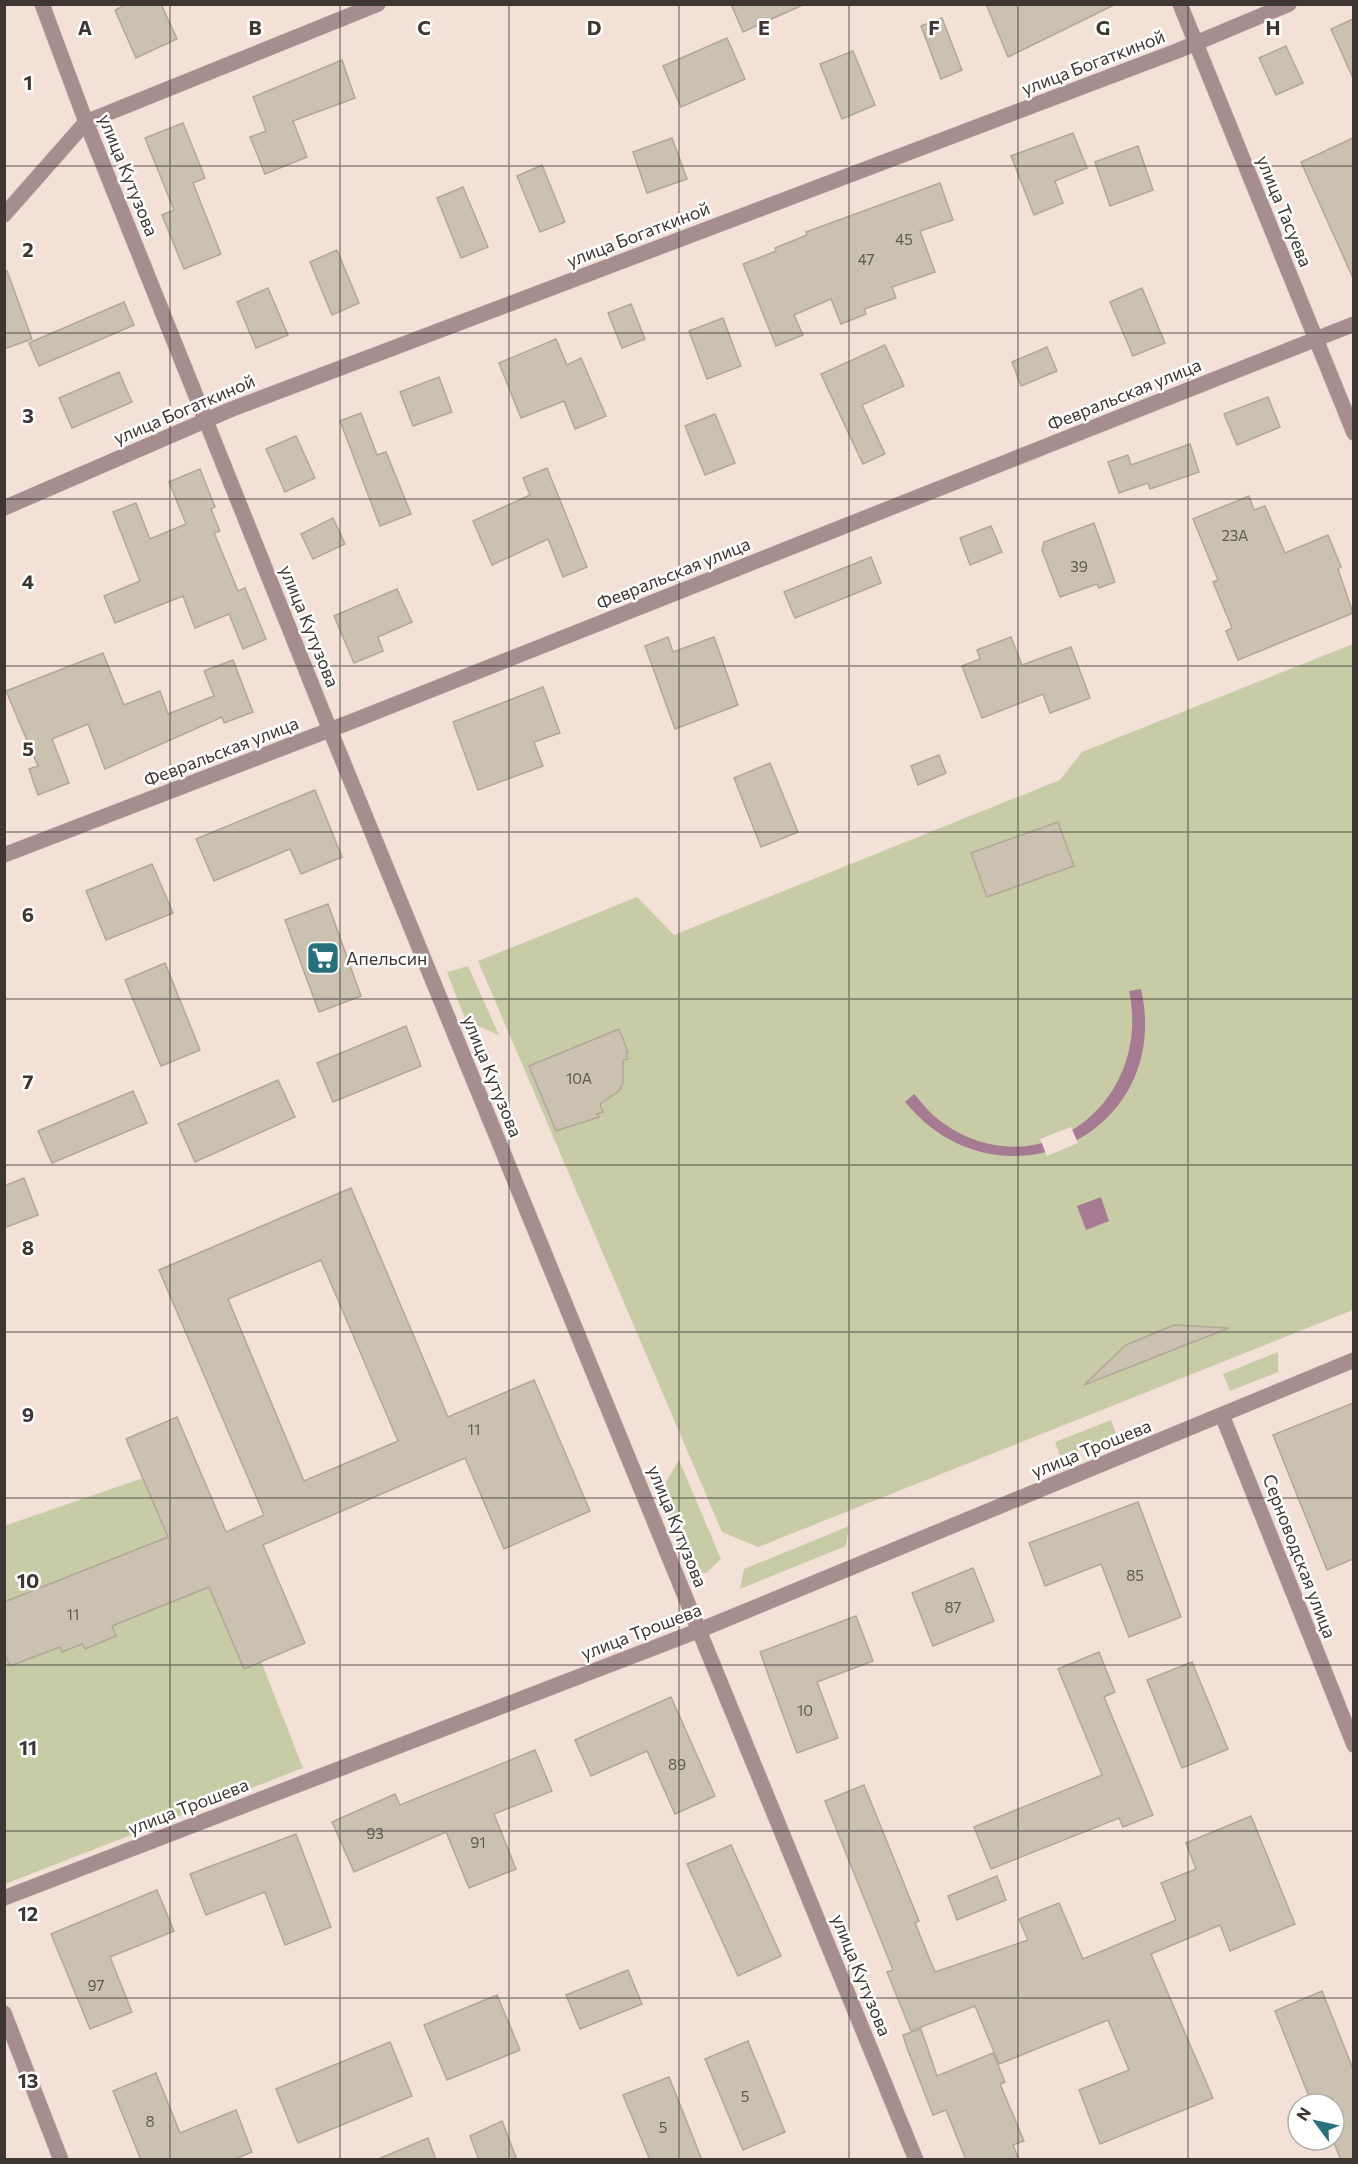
<svg xmlns="http://www.w3.org/2000/svg" width="1358" height="2164" font-family="Commissioner,sans-serif">
  <rect width="100%" height="100%" fill="#f3e0d7"/>
  <!-- green -->
  <g fill="#c8cca6">
    <path d="M 1353,644 L 1353,1310 L 758,1547 L 722,1532 L 478,961 L 637,897 L 674,935 L 1060,780 L 1082,752 Z"/>
    <path d="M 468,966 L 499,1035 L 466,1021 L 447,972 Z"/>
    <path d="M 1278,1352 L 1278,1372 L 1230,1391 L 1223,1374 Z"/>
    <path d="M 1111,1420 L 1117,1435 L 1061,1458 L 1055,1442 Z"/>
    <path d="M 679,1460 L 721,1559 L 706,1573 L 688,1571 L 660,1492 Z"/>
    <path d="M 143,1478 L 197,1498 L 303,1768 L 5,1884 L 4,1526 Z"/>
    <path d="M 849,1526 L 846,1546 L 740,1589 L 744,1569 Z"/>
  </g>
  <!-- water -->
  <g fill="#a77a94">
    <path d="M 1141,989 C 1174,1134 1000,1217 905,1102 L 914,1094 C 923,1104 931,1115 943,1123 C 1039,1191 1153,1102 1129,991 Z"/>
    <path d="M 1101,1197 L 1109,1221 L 1086,1230 L 1077,1206 Z"/>
  </g>
  <!-- pier -->
  <path fill="#f3e0d7" d="M 1071,1127 L 1078,1143 L 1047,1156 L 1040,1139 Z"/>
  <!-- building -->
  <g fill="#cac1b1" stroke="#b1a899" stroke-width="1.5" fill-rule="evenodd">
    <path d="M 127,4 L 161,4 L 177,39 L 136,58 L 115,10 Z"/>
    <path d="M 731,4 L 805,4 L 743,32 Z"/>
    <path d="M 986,4 L 1116,4 L 1008,57 Z"/>
    <path d="M 942,18 L 962,70 L 941,79 L 921,26 Z"/>
    <path d="M 1353,19 L 1353,78 L 1331,29 Z"/>
    <path d="M 727,38 L 745,79 L 681,107 L 663,66 Z"/>
    <path d="M 1286,46 L 1303,83 L 1276,95 L 1259,58 Z"/>
    <path d="M 853,51 L 875,105 L 842,119 L 820,64 Z"/>
    <path d="M 342,60 L 355,98 L 293,121 L 307,157 L 265,174 L 250,137 L 266,131 L 253,97 Z"/>
    <path d="M 183,123 L 205,178 L 193,183 L 221,254 L 184,269 L 162,215 L 174,210 L 145,138 Z"/>
    <path d="M 1073,133 L 1087,168 L 1055,181 L 1063,203 L 1034,215 L 1011,156 Z"/>
    <path d="M 672,138 L 687,179 L 647,193 L 633,152 Z"/>
    <path d="M 1353,138 L 1353,278 L 1301,162 Z"/>
    <path d="M 1138,146 L 1153,190 L 1110,206 L 1095,162 Z"/>
    <path d="M 542,165 L 565,222 L 540,232 L 517,176 Z"/>
    <path d="M 940,183 L 953,220 L 920,231 L 935,272 L 892,287 L 896,298 L 864,309 L 866,314 L 841,324 L 831,299 L 794,315 L 803,335 L 776,346 L 743,264 L 776,251 L 775,248 L 807,235 L 806,232 Z"/>
    <path d="M 463,187 L 488,247 L 461,258 L 437,198 Z"/>
    <path d="M 337,250 L 359,303 L 332,315 L 310,262 Z"/>
    <path d="M 4,271 L 7,271 L 32,339 L 4,349 Z"/>
    <path d="M 268,288 L 288,335 L 256,348 L 237,302 Z"/>
    <path d="M 1142,288 L 1165,343 L 1133,356 L 1110,302 Z"/>
    <path d="M 124,302 L 134,325 L 39,366 L 29,343 Z"/>
    <path d="M 631,304 L 645,339 L 622,348 L 608,313 Z"/>
    <path d="M 723,318 L 741,366 L 707,379 L 689,331 Z"/>
    <path d="M 556,339 L 567,365 L 581,358 L 606,416 L 575,429 L 564,401 L 521,418 L 499,363 Z"/>
    <path d="M 885,345 L 904,386 L 862,405 L 885,454 L 863,464 L 821,374 Z"/>
    <path d="M 1047,347 L 1057,371 L 1021,386 L 1012,362 Z"/>
    <path d="M 119,372 L 132,402 L 72,428 L 59,398 Z"/>
    <path d="M 439,377 L 452,412 L 413,426 L 400,392 Z"/>
    <path d="M 1268,397 L 1280,427 L 1237,445 L 1224,414 Z"/>
    <path d="M 361,413 L 377,455 L 386,452 L 411,514 L 380,526 L 340,421 Z"/>
    <path d="M 715,414 L 735,463 L 705,475 L 685,426 Z"/>
    <path d="M 296,436 L 315,478 L 285,492 L 266,449 Z"/>
    <path d="M 1190,444 L 1199,472 L 1150,489 L 1148,483 L 1119,493 L 1108,462 L 1128,455 L 1131,465 Z"/>
    <path d="M 547,468 L 587,567 L 563,577 L 548,539 L 492,565 L 473,521 L 530,495 L 523,478 Z"/>
    <path d="M 200,469 L 215,507 L 211,509 L 220,531 L 214,533 L 238,591 L 245,588 L 266,639 L 243,649 L 229,614 L 195,628 L 183,596 L 115,623 L 104,596 L 140,581 L 113,512 L 136,503 L 150,539 L 186,524 L 169,482 Z"/>
    <path d="M 1249,496 L 1254,510 L 1265,506 L 1285,553 L 1328,535 L 1341,567 L 1338,569 L 1353,613 L 1238,660 L 1226,631 L 1232,628 L 1213,582 L 1218,580 L 1193,519 Z"/>
    <path d="M 333,518 L 345,544 L 313,559 L 301,534 Z"/>
    <path d="M 1094,523 L 1115,582 L 1099,588 L 1097,584 L 1060,597 L 1042,550 L 1044,542 Z"/>
    <path d="M 991,526 L 1002,552 L 970,565 L 960,538 Z"/>
    <path d="M 871,557 L 881,583 L 795,618 L 784,592 Z"/>
    <path d="M 397,589 L 412,622 L 378,637 L 383,651 L 354,663 L 334,616 Z"/>
    <path d="M 668,637 L 673,652 L 714,637 L 738,705 L 675,729 L 645,646 Z"/>
    <path d="M 1011,637 L 1022,665 L 1071,647 L 1090,698 L 1050,713 L 1043,694 L 982,718 L 962,666 L 980,659 L 977,650 Z"/>
    <path d="M 103,653 L 124,705 L 160,691 L 168,714 L 214,696 L 204,671 L 233,660 L 253,712 L 224,723 L 222,717 L 105,769 L 88,724 L 52,739 L 69,783 L 38,795 L 29,769 L 38,766 L 6,691 Z"/>
    <path d="M 543,687 L 560,733 L 534,742 L 543,766 L 478,790 L 453,722 Z"/>
    <path d="M 939,755 L 946,773 L 918,785 L 911,766 Z"/>
    <path d="M 770,763 L 798,832 L 761,847 L 734,778 Z"/>
    <path d="M 315,790 L 342,857 L 301,874 L 290,849 L 214,881 L 196,839 Z"/>
    <path d="M 1058,822 L 1074,866 L 987,897 L 971,853 Z"/>
    <path d="M 152,864 L 173,913 L 106,940 L 86,891 Z"/>
    <path d="M 328,904 L 361,996 L 319,1012 L 285,920 Z"/>
    <path d="M 165,963 L 200,1050 L 161,1066 L 125,980 Z"/>
    <path d="M 406,1026 L 421,1066 L 333,1102 L 317,1063 Z"/>
    <path d="M 619,1029 L 628,1052 L 626,1053 L 628,1059 L 623,1060 L 623,1083 L 619,1091 L 600,1104 L 603,1112 L 597,1114 L 599,1117 L 556,1131 L 529,1066 Z"/>
    <path d="M 278,1080 L 295,1117 L 195,1162 L 178,1124 Z"/>
    <path d="M 133,1091 L 147,1123 L 52,1163 L 38,1131 Z"/>
    <path d="M 24,1178 L 38,1215 L 4,1228 L 4,1186 Z"/>
    <path d="M 351,1188 L 448,1417 L 534,1380 L 590,1511 L 504,1549 L 465,1458 L 263,1545 L 305,1643 L 244,1669 L 209,1587 L 112,1626 L 116,1636 L 85,1649 L 82,1644 L 62,1652 L 60,1647 L 10,1666 L 4,1653 L 4,1602 L 168,1537 L 126,1439 L 177,1417 L 226,1532 L 264,1515 L 159,1270 ZM 321,1260 L 398,1441 L 304,1481 L 228,1299 Z"/>
    <path d="M 1174,1325 L 1229,1328 L 1084,1385 L 1126,1345 Z"/>
    <path d="M 1353,1403 L 1353,1559 L 1327,1570 L 1273,1435 Z"/>
    <path d="M 1138,1502 L 1181,1617 L 1129,1637 L 1101,1564 L 1045,1586 L 1029,1543 Z"/>
    <path d="M 973,1568 L 994,1621 L 933,1646 L 912,1593 Z"/>
    <path d="M 856,1616 L 873,1661 L 817,1682 L 838,1738 L 797,1753 L 760,1652 Z"/>
    <path d="M 1099,1652 L 1115,1692 L 1104,1697 L 1153,1815 L 1123,1827 L 1119,1818 L 991,1869 L 974,1827 L 1102,1775 L 1058,1669 Z"/>
    <path d="M 1192,1662 L 1228,1749 L 1182,1768 L 1147,1680 Z"/>
    <path d="M 671,1697 L 715,1796 L 675,1814 L 647,1751 L 591,1776 L 575,1740 Z"/>
    <path d="M 535,1750 L 552,1791 L 494,1814 L 516,1869 L 469,1888 L 446,1832 L 354,1872 L 332,1822 L 395,1794 L 400,1805 Z"/>
    <path d="M 864,1785 L 919,1921 L 915,1923 L 935,1972 L 1028,1940 L 1019,1919 L 1059,1903 L 1083,1959 L 1176,1920 L 1161,1883 L 1196,1869 L 1186,1843 L 1251,1816 L 1295,1924 L 1230,1951 L 1220,1925 L 1151,1954 L 1213,2098 L 1100,2144 L 1079,2090 L 1129,2070 L 1108,2020 L 999,2064 L 975,2006 L 911,2031 L 887,1972 L 893,1970 L 825,1801 Z"/>
    <path d="M 296,1834 L 331,1927 L 285,1945 L 265,1892 L 206,1915 L 190,1874 Z"/>
    <path d="M 731,1845 L 781,1956 L 738,1976 L 687,1864 Z"/>
    <path d="M 997,1876 L 1006,1900 L 957,1920 L 948,1896 Z"/>
    <path d="M 157,1890 L 174,1931 L 110,1957 L 132,2012 L 90,2029 L 51,1934 Z"/>
    <path d="M 628,1970 L 642,2004 L 580,2029 L 566,1995 Z"/>
    <path d="M 1322,1991 L 1353,2069 L 1353,2160 L 1341,2160 L 1334,2143 L 1334,2104 L 1312,2104 L 1275,2011 Z"/>
    <path d="M 497,1995 L 520,2050 L 447,2080 L 424,2025 Z"/>
    <path d="M 921,2029 L 937,2076 L 993,2053 L 1005,2082 L 1000,2084 L 1024,2141 L 1013,2145 L 1019,2160 L 966,2160 L 946,2110 L 933,2115 L 907,2048 L 903,2035 Z"/>
    <path d="M 748,2041 L 785,2132 L 743,2150 L 705,2059 Z"/>
    <path d="M 390,2042 L 412,2096 L 298,2143 L 276,2089 Z"/>
    <path d="M 156,2073 L 180,2133 L 236,2110 L 252,2152 L 233,2160 L 141,2160 L 113,2091 Z"/>
    <path d="M 669,2077 L 702,2160 L 650,2160 L 623,2095 Z"/>
    <path d="M 502,2121 L 517,2160 L 479,2160 L 470,2136 Z"/>
    <path d="M 428,2138 L 436,2160 L 378,2160 L 378,2159 Z"/>
  </g>
  <g fill="none" stroke-linecap="round" stroke-linejoin="round">
    <defs>
      <g id="minor">
        <path d="M 42,4 L 86,122 L 330,730 L 916,2160"/>
        <path d="M 1180,4 L 1354,433"/>
        <path d="M 4,215 L 86,122 L 378,4"/>
        <path d="M 4,508 L 232,409 L 1177,51 L 1289,4"/>
        <path d="M 4,855 L 358,719 L 1354,324"/>
        <path d="M 1222,1415 L 1354,1745"/>
        <path d="M 4,1898 L 700,1630 L 1354,1360"/>
        <path d="M 4,2013 L 61,2160"/>
      </g>
    </defs>
    <!-- minor casing -->
    <use href="#minor" stroke="#cfbeb6" stroke-width="16"/>
    <!-- minor -->
    <use href="#minor" stroke="#a68d8e" stroke-width="15"/>
  </g>
  <!-- grid -->
  <path fill="none" stroke="#3d3633" stroke-width="1.5" stroke-opacity="0.55" d="M 170,4 L 170,2160M 340,4 L 340,2160M 509,4 L 509,2160M 679,4 L 679,2160M 849,4 L 849,2160M 1018,4 L 1018,2160M 1188,4 L 1188,2160M 4,166 L 1354,166M 4,333 L 1354,333M 4,499 L 1354,499M 4,666 L 1354,666M 4,832 L 1354,832M 4,999 L 1354,999M 4,1165 L 1354,1165M 4,1332 L 1354,1332M 4,1498 L 1354,1498M 4,1665 L 1354,1665M 4,1831 L 1354,1831M 4,1998 L 1354,1998"/>
  <!-- icons -->
  <defs>
    <symbol id="supermarket-square" viewBox="-11 -11 22 22"><rect x="-9" y="-9" width="18" height="18" rx="4" fill="#28707c" stroke="#fff"/><path d="M-6-5.5h2.5l.6 2H6L4.5 2H-2.5L-4.4-4H-6ZM-1.5 3.2a1.3 1.3 0 1 0 .1 0ZM3 3.2a1.3 1.3 0 1 0 .1 0Z" fill="#fff"/></symbol>
  </defs>
  <g fill-rule="evenodd">
    <use href="#supermarket-square" x="304" y="939" width="38" height="38"/>
  </g>
  <g text-anchor="middle" dominant-baseline="central" stroke-width="5" stroke-linejoin="round" paint-order="stroke">
    <!-- number labels -->
    <g font-size="15" fill="#605952">
      <text x="904" y="239">45</text>
      <text x="866" y="259">47</text>
      <text x="1235" y="535">23А</text>
      <text x="1079" y="566">39</text>
      <text x="579" y="1078">10А</text>
      <text x="474" y="1429">11</text>
      <text x="1135" y="1575">85</text>
      <text x="953" y="1607">87</text>
      <text x="73" y="1614">11</text>
      <text x="805" y="1710">10</text>
      <text x="677" y="1764">89</text>
      <text x="375" y="1833">93</text>
      <text x="478" y="1842">91</text>
      <text x="96" y="1985">97</text>
      <text x="745" y="2096">5</text>
      <text x="150" y="2121">8</text>
      <text x="663" y="2127">5</text>
    </g>
    <!-- street labels -->
    <g font-size="18" fill="#3d3633" stroke="#fff">
      <text transform="translate(1093 62) rotate(-21)">улица Богаткиной</text>
      <text transform="translate(129 175) rotate(68)">улица Кутузова</text>
      <text transform="translate(1285 211) rotate(68)">улица Тасуева</text>
      <text transform="translate(638 234) rotate(-21)">улица Богаткиной</text>
      <text transform="translate(1124 394) rotate(-22)">Февральская улица</text>
      <text transform="translate(184 409) rotate(-23)">улица Богаткиной</text>
      <text transform="translate(673 573) rotate(-22)">Февральская улица</text>
      <text transform="translate(310 626) rotate(68)">улица Кутузова</text>
      <text transform="translate(221 751) rotate(-21)">Февральская улица</text>
      <text transform="translate(493 1076) rotate(68)">улица Кутузова</text>
      <text transform="translate(1091 1448) rotate(-22)">улица Трошева</text>
      <text transform="translate(678 1526) rotate(68)">улица Кутузова</text>
      <text transform="translate(1300 1556) rotate(69)">Серноводская улица</text>
      <text transform="translate(641 1631) rotate(-21)">улица Трошева</text>
      <text transform="translate(188 1806) rotate(-21)">улица Трошева</text>
      <text transform="translate(862 1975) rotate(68)">улица Кутузова</text>
    </g>
    <!-- poi labels -->
    <g font-size="18" fill="#3d3633" stroke="#fff" text-anchor="start">
      <text x="346" y="958">Апельсин</text>
    </g>
  </g>
  <g font-size="20" text-anchor="middle" font-weight="bold" fill="#3d3633" stroke="#fff" stroke-width="5" stroke-linejoin="round" paint-order="stroke">
    <text x="85" y="35">A</text>
    <text x="255" y="35">B</text>
    <text x="424" y="35">C</text>
    <text x="594" y="35">D</text>
    <text x="764" y="35">E</text>
    <text x="934" y="35">F</text>
    <text x="1103" y="35">G</text>
    <text x="1273" y="35">H</text>
    <text x="28" y="90">1</text>
    <text x="28" y="257">2</text>
    <text x="28" y="423">3</text>
    <text x="28" y="589">4</text>
    <text x="28" y="756">5</text>
    <text x="28" y="922">6</text>
    <text x="28" y="1089">7</text>
    <text x="28" y="1255">8</text>
    <text x="28" y="1422">9</text>
    <text x="28" y="1588">10</text>
    <text x="28" y="1755">11</text>
    <text x="28" y="1921">12</text>
    <text x="28" y="2088">13</text>
  </g>
  <!-- border -->
  <rect width="1358" height="2164" fill="none" stroke="#3d3633" stroke-width="12"/>
  <!-- north arrow -->
  <g transform="translate(1316 2122) rotate(303)"><circle r="28" fill="#ffffff" stroke="#b1afad" stroke-width="1.5"/>
  <path d="M0-4.5L10 22L0 15L-10 22Z" fill="#28707c"/>
  <text y="-9" font-size="16" font-weight="bold" text-anchor="middle" fill="#3d3633">N</text>
  </g>
</svg>
